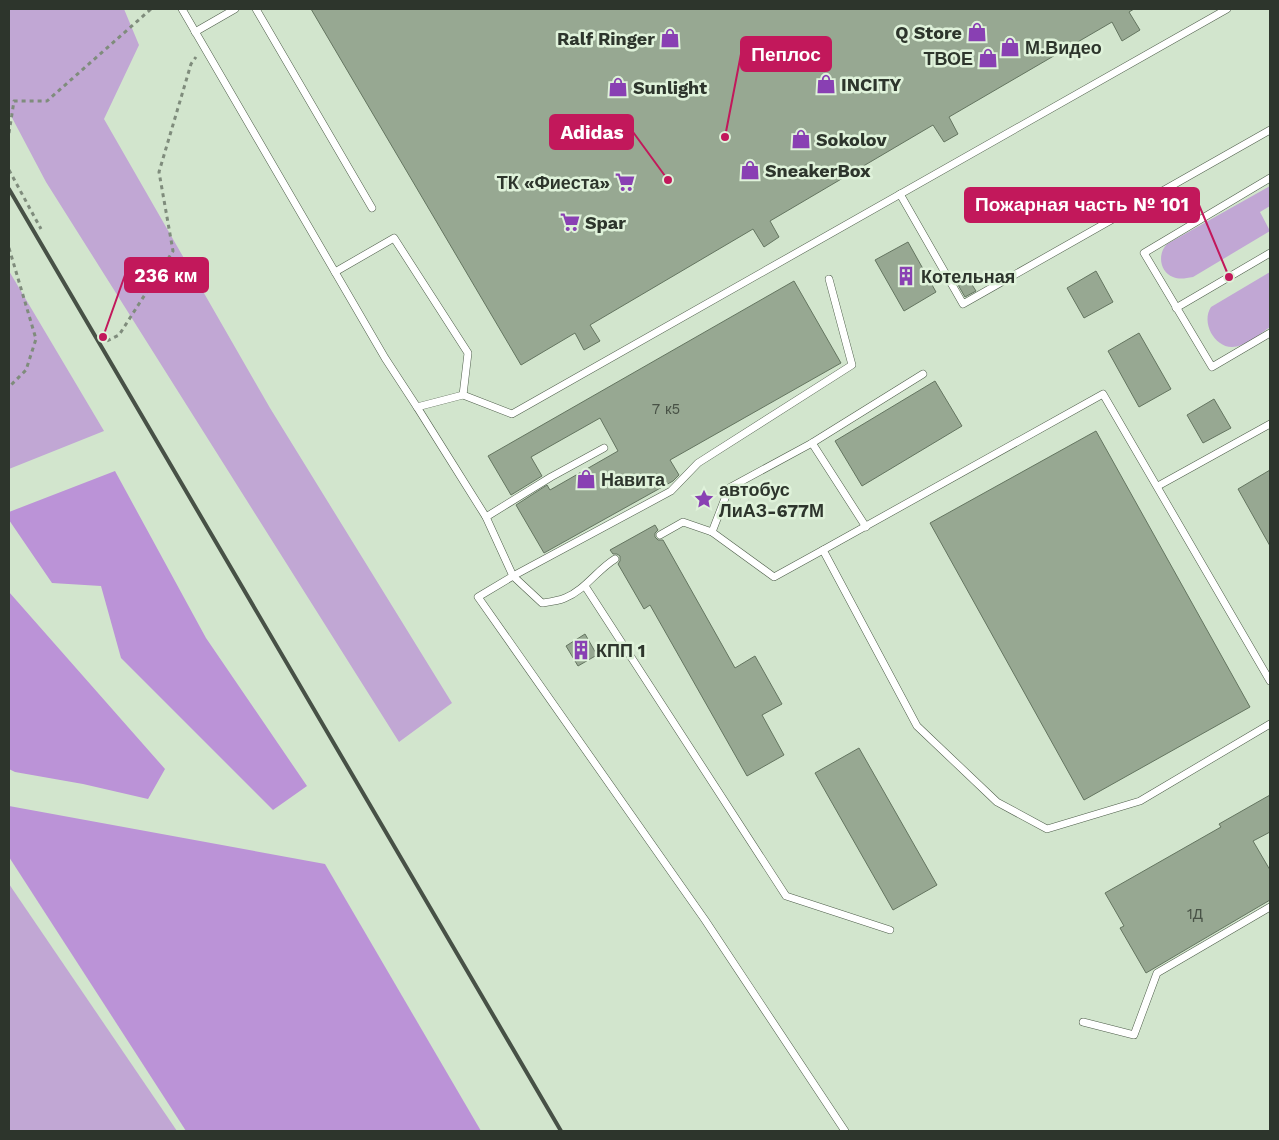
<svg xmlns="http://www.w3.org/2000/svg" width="1279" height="1140" font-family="'Work Sans',sans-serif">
  <rect width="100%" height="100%" fill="#d2e5cd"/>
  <!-- green -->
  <g fill="#c1a7d4">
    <path d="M 9,9 L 124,9 L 139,45 L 104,119 L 270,408 L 452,703 L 399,742 L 46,182 L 9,112 Z"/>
    <path d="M 1270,186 L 1270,206 L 1260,212 L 1270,231 L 1193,277 C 1186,278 1180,280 1173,277 C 1160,272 1157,254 1167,244 Z"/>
    <path d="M 9,271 L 104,431 L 9,469 Z"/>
    <path d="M 1270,272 L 1270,327 C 1260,334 1245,347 1232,347 C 1214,347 1201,322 1211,307 Z"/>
    <path d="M 9,884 L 177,1131 L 9,1131 Z"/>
  </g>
  <!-- forest -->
  <g fill="#bb93d7">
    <path d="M 115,471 L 206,638 L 307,786 L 273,810 L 121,658 L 101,586 L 52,583 L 9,520 L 9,512 Z"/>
    <path d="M 9,592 L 165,769 L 148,799 L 83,784 L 15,772 L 9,769 Z"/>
    <path d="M 9,806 L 325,864 L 481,1131 L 186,1131 L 9,857 Z"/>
  </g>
  <!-- building -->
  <g fill="#97a892" stroke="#647560">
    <path d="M 311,9 L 1134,9 L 1129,12 L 1140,30 L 1122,41 L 1112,22 L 949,117 L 958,134 L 944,142 L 933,125 L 770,221 L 779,237 L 764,247 L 753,229 L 590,325 L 600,341 L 584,350 L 575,333 L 521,365 Z"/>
    <path d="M 908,242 L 936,292 L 904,311 L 875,260 Z"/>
    <path d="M 1096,271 L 1113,302 L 1084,318 L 1067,288 Z"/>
    <path d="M 967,277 L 976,291 L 965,297 L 957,283 Z"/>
    <path d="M 794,281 L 841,363 L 670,460 L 679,475 L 673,481 L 544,553 L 516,505 L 547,485 L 550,490 L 618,451 L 600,418 L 531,457 L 542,476 L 511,495 L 488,456 Z"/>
    <path d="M 1139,333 L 1171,389 L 1139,407 L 1108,351 Z"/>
    <path d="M 935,381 L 962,426 L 862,486 L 835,441 Z"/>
    <path d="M 1214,399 L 1231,428 L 1203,443 L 1187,415 Z"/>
    <path d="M 1096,431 L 1250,707 L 1084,800 L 930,523 Z"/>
    <path d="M 1270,470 L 1270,546 L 1238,489 Z"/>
    <path d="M 655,525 L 658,530 L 655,533 L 655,537 L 658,540 L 663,540 L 735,668 L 755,656 L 782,704 L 762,715 L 784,755 L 747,776 L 650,605 L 644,609 L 618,564 L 620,561 L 620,556 L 617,554 L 613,554 L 610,550 Z"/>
    <path d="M 585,634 L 597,655 L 578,666 L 566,646 Z"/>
    <path d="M 859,748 L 937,885 L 893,910 L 815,773 Z"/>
    <path d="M 1270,795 L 1270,832 L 1253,841 L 1270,870 L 1270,900 L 1146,973 L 1120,928 L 1124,926 L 1105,893 L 1221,827 L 1219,824 Z"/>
  </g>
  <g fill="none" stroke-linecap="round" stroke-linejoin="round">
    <defs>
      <g id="service">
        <path d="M 182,9 L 385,358 L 417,407 L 463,395 L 512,414 L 1227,9"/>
        <path d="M 256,9 L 372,208"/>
        <path d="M 195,32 L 235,9"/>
        <path d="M 1270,178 L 1144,253 L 1212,367 L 1270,333"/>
        <path d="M 900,194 L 963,304 L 1270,130"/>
        <path d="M 335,272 L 394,238 L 468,353 L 463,395"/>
        <path d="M 829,279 L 852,365 L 698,463 L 671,491 L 513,576 L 478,597 L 705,920 L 845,1131"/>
        <path d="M 1176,308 L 1270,253"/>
        <path d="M 417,407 L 486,517 L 513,576 L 542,603 C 549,602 558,601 565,598 C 585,590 597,570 615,559"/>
        <path d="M 812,443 L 866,527"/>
        <path d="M 1158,486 L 1270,424"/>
        <path d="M 486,517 L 551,477 L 604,448"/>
        <path d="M 712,532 L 729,488 L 812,443 L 923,374"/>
        <path d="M 660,535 L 683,522 L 712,532 L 774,577 L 823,550"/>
        <path d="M 585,586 L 786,896 L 890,930"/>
        <path d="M 1270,681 L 1103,394 L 823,550 L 917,726 L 997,802 L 1047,829 L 1140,801 L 1270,724"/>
        <path d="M 1083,1022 L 1134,1035 L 1157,973 L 1270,907"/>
      </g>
    </defs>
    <!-- service casing -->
    <use href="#service" stroke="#4d5d49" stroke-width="8"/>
    <!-- path -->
    <g stroke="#7f8c7c" stroke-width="3" stroke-dasharray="4 4" stroke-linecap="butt">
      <path d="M 9,133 L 14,101 L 47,101 L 151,9"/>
      <path d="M 9,170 L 41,229"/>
      <path d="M 9,248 L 36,339 L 26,370 L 9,387"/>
      <path d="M 107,341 L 119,335 L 173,251 L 159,172 L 191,64 L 196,57"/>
    </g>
    <!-- service -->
    <use href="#service" stroke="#fff" stroke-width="7"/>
    <!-- rail -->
    <path stroke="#475146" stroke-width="4" d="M 9,189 L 561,1131"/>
  </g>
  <!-- icons -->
  <defs>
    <symbol id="shop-bare" viewBox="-9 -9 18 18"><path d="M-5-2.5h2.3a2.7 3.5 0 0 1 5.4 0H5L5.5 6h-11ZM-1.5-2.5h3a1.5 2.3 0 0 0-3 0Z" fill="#8940b3" stroke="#dff2da" stroke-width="2.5" paint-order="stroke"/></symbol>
    <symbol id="supermarket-bare" viewBox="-9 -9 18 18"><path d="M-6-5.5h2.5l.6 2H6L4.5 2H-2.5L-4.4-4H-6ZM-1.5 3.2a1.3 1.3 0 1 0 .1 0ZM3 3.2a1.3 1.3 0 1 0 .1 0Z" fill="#8940b3" stroke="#dff2da" stroke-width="2.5" paint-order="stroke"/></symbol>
    <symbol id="building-bare" viewBox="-9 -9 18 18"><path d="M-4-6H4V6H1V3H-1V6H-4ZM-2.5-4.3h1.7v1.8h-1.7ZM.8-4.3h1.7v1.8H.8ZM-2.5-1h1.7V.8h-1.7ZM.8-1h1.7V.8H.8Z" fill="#8940b3" stroke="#dff2da" stroke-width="2.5" paint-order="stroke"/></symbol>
    <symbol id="sight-bare" viewBox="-9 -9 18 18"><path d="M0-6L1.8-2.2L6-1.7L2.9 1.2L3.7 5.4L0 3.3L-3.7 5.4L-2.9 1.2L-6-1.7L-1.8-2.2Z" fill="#8940b3" stroke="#dff2da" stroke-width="2.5" paint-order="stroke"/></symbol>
  </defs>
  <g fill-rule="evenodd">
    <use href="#shop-bare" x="963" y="18" width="28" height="28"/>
    <use href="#shop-bare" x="656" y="24" width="28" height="28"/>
    <use href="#shop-bare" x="996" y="33" width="28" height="28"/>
    <use href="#shop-bare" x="974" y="44" width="28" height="28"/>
    <use href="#shop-bare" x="812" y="70" width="28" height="28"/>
    <use href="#shop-bare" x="604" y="73" width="28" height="28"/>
    <use href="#shop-bare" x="787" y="125" width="28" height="28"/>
    <use href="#shop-bare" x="736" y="156" width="28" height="28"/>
    <use href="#supermarket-bare" x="611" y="168" width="28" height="28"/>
    <use href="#supermarket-bare" x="556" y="208" width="28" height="28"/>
    <use href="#building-bare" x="892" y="262" width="28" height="28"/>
    <use href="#shop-bare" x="572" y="465" width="28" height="28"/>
    <use href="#sight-bare" x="690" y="485" width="28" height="28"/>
    <use href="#building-bare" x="567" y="636" width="28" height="28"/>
  </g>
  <g text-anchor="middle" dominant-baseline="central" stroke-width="5" stroke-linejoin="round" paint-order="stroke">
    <!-- number labels -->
    <g font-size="15" fill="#485246">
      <text x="666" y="409">7 к5</text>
      <text x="1195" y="914">1Д</text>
    </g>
    <!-- poi labels -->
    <g font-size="18" font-weight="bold" fill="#2d352c" stroke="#dff2da" text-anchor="start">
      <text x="962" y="32" text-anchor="end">Q Store</text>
      <text x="655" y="38" text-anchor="end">Ralf Ringer</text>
      <text x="1025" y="47">М.Видео</text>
      <text x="973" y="58" text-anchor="end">ТВОЕ</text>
      <text x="841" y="84">INCITY</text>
      <text x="633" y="87">Sunlight</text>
      <text x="816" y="139">Sokolov</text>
      <text x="765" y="170">SneakerBox</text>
      <text x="610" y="182" text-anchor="end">ТК «Фиеста»</text>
      <text x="585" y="222">Spar</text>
      <text x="921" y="276">Котельная</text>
      <text x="601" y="479">Навита</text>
      <text x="719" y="489">автобус<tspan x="719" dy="21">ЛиАЗ-677М</tspan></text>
      <text x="596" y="650">КПП 1</text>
    </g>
  </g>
  <!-- callouts -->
  <path fill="none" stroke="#c2185b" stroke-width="2" d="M725 137L741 54M668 180L633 132M1229 277L1199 205M103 337L125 275"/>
  <g fill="#c2185b" stroke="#dff2da" stroke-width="2">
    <circle cx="725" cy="137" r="5"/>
    <circle cx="668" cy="180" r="5"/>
    <circle cx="1229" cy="277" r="5"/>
    <circle cx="103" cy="337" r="5"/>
  </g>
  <g fill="#c2185b" stroke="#c2185b" stroke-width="2">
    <rect x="741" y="37" width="90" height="34" rx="5"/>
    <rect x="550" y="115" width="83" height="34" rx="5"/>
    <rect x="965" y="188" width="234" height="34" rx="5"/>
    <rect x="125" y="258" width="83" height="34" rx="5"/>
  </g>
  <g font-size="19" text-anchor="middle" font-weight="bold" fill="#fff">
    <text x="786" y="61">Пеплос</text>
    <text x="592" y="139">Adidas</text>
    <text x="1082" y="211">Пожарная часть № 101</text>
    <text x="166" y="282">236 км</text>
  </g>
  <!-- border -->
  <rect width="1279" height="1140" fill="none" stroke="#2d352c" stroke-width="20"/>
</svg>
